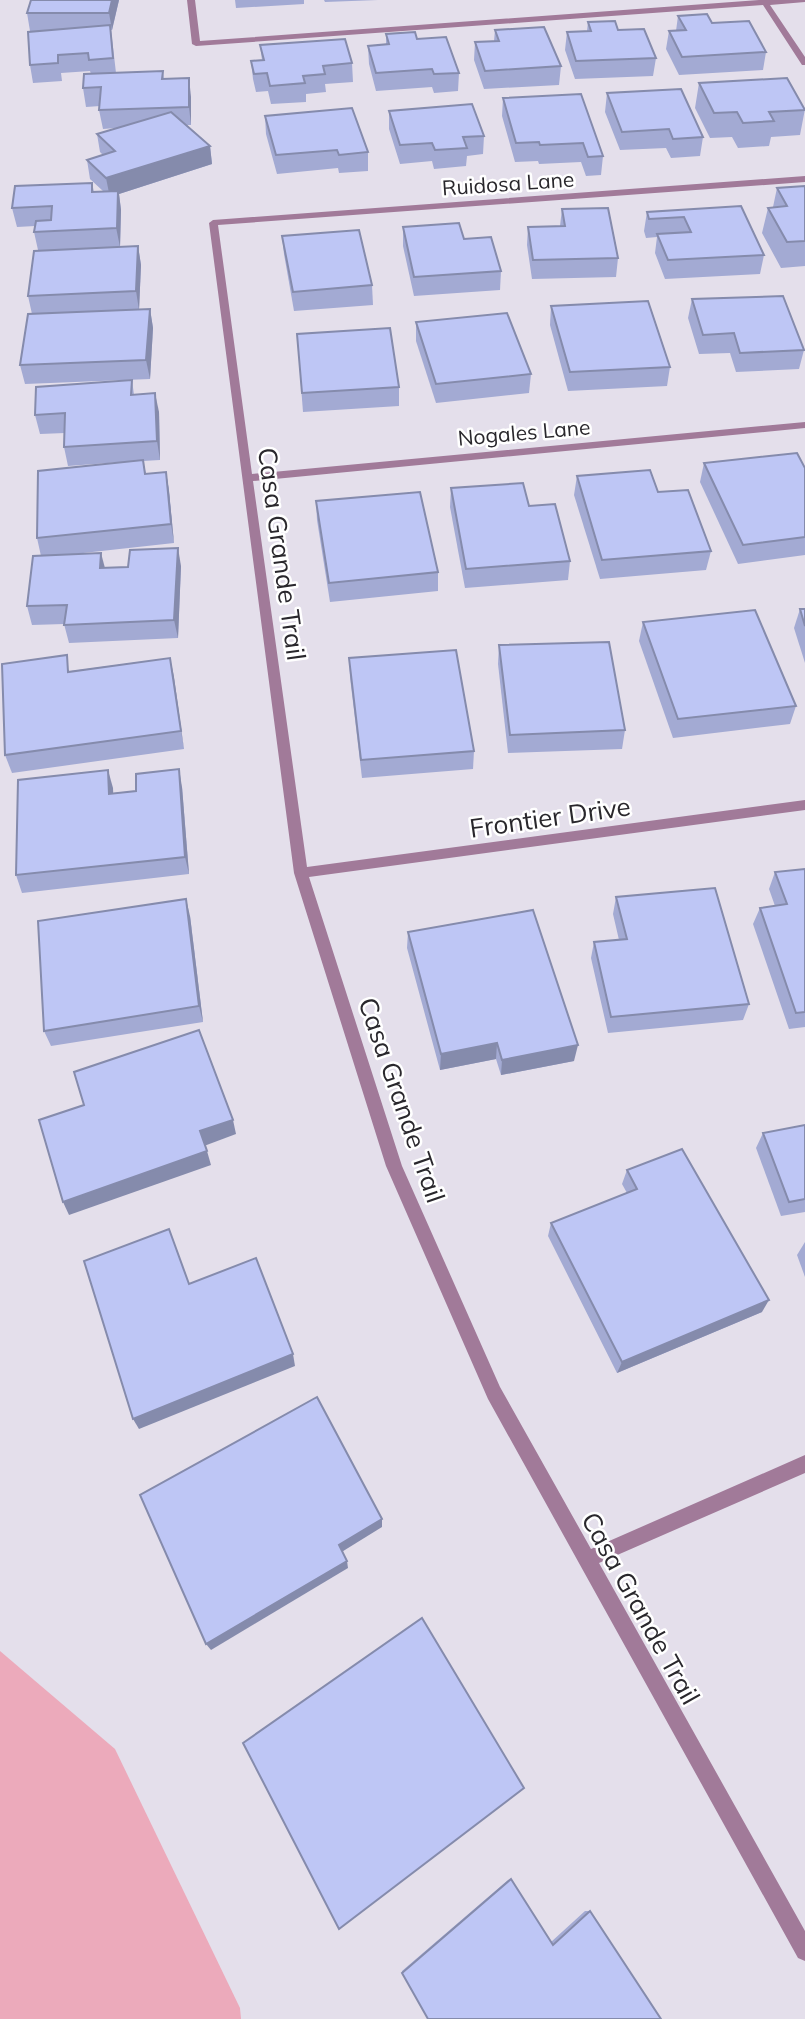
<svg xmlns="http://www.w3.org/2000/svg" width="805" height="2019" font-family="Mulish,sans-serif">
  <rect width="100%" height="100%" fill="#e4dfeb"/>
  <!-- green -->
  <path fill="#ecaabb" d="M 0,1651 L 115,1749 L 240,2008 L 241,2019 L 0,2019 Z"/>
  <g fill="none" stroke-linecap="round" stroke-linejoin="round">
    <!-- minor -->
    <g fill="#a17a99" fill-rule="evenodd">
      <path d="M 187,0 L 195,0 L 200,41 L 759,0 L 805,0 L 805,2 L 770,5 L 805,57 L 805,65 L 802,65 L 763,5 L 196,46 L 192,44 Z"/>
      <path d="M 805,176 L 805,182 L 218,225 L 252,474 L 805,422 L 805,428 L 253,481 L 307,867 L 805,800 L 805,810 L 309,877 L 402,1166 L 500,1387 L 591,1549 L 805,1455 L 805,1473 L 599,1563 L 805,1931 L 805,1961 L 798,1958 L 488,1399 L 386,1166 L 294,873 L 209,223 L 213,220 Z"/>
    </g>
  </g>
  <!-- wall -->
  <g fill="#a3aad3">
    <path d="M 119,0 L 112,30 L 111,30 L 116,73 L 163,71 L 164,79 L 191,97 L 191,125 L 187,125 L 210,146 L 212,164 L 119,194 L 121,210 L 120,247 L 138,246 L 141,265 L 139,310 L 150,309 L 153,328 L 150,379 L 25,384 L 20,365 L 32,314 L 28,296 L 38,250 L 34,232 L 35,226 L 17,227 L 12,208 L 92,183 L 94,192 L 103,191 L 90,179 L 87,160 L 103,155 L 100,152 L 97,134 L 116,128 L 103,129 L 99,110 L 100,106 L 86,107 L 83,88 L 91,74 L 90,71 L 61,73 L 62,81 L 33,83 L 30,65 L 30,31 L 27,13 Z"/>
    <path d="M 235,0 L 304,0 L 304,4 L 236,8 Z"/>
    <path d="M 324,0 L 378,0 L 325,2 Z"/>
    <path d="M 678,16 L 712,23 L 766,52 L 763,70 L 679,75 L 666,49 L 669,31 L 676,31 Z"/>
    <path d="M 588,22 L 618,30 L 656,58 L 653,76 L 575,79 L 565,50 L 567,32 L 587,31 Z"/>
    <path d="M 495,30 L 561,66 L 559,85 L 484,89 L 474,60 L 475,42 L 494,41 Z"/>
    <path d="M 386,34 L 417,39 L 459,73 L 458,91 L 434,93 L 432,87 L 376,91 L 369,64 L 368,46 L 386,45 Z"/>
    <path d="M 260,45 L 352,63 L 353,82 L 325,84 L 326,92 L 306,94 L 306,102 L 271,104 L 268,91 L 256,92 L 253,79 L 251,61 L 262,60 Z"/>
    <path d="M 699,83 L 805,109 L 800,135 L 771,137 L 769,146 L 738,148 L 732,137 L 710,138 L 695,108 Z"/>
    <path d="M 607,93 L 703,137 L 700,156 L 671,158 L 666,148 L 620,150 L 605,112 Z"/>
    <path d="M 581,94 L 603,156 L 601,175 L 586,176 L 581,162 L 539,164 L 538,161 L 515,162 L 502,116 L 503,98 Z"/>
    <path d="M 389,111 L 484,136 L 483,154 L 467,156 L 466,166 L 434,169 L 432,161 L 400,164 L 389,129 Z"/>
    <path d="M 265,116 L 368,152 L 368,171 L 339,173 L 338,168 L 277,174 L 266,134 Z"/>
    <path d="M 805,186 L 805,266 L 781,268 L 762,233 L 768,208 L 773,207 L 777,188 Z"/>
    <path d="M 741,206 L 764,255 L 760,274 L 665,279 L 655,253 L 657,237 L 646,238 L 644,231 L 647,212 Z"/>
    <path d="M 562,209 L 618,258 L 616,277 L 532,279 L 527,245 L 528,227 L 560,226 Z"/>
    <path d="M 403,227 L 464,239 L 501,271 L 500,290 L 414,296 L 403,246 Z"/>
    <path d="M 282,236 L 372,285 L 373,305 L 294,311 L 284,254 Z"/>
    <path d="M 692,299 L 804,350 L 799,369 L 736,372 L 730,353 L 699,354 L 688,318 Z"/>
    <path d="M 551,306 L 670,367 L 667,386 L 568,391 L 550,325 Z"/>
    <path d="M 416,322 L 531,374 L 529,393 L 436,403 L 416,341 Z"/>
    <path d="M 297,334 L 399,387 L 399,406 L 303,412 Z"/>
    <path d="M 132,380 L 134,395 L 159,412 L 160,460 L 143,461 L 146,474 L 166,472 L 169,491 L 174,543 L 65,555 L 105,568 L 181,566 L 178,638 L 69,643 L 64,624 L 32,625 L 27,606 L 41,556 L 37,538 L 135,461 L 68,466 L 64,447 L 65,433 L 40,434 L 35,415 Z"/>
    <path d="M 704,463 L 805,468 L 805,555 L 738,564 L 700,482 Z"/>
    <path d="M 577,476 L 658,492 L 711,551 L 706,570 L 600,579 L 574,495 Z"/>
    <path d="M 451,488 L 529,506 L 570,561 L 568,580 L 465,588 L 450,507 Z"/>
    <path d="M 316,501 L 438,572 L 438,591 L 330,602 L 317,520 Z"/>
    <path d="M 800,609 L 805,609 L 805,663 L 794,628 Z"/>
    <path d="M 643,622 L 796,706 L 790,724 L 673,738 L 639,641 Z"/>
    <path d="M 499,645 L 625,730 L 622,749 L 508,753 L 498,664 Z"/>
    <path d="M 170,658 L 184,749 L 12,773 L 5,755 L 71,671 Z"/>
    <path d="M 349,658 L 474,751 L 473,769 L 362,778 L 350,677 Z"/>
    <path d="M 182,787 L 189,874 L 22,893 L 16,875 L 113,788 L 113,793 Z"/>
    <path d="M 805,869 L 805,1027 L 789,1029 L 753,924 L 760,908 L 775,906 L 769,889 L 775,872 Z"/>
    <path d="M 616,897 L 749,1004 L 743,1020 L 608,1033 L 591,958 L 594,942 L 619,940 L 613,914 Z"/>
    <path d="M 190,916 L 203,1022 L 51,1046 L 44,1031 Z"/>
    <path d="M 408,932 L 574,1061 L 501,1075 L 496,1059 L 440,1070 L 407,948 Z"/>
    <path d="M 805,1125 L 805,1212 L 781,1216 L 756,1148 L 763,1133 Z"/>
    <path d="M 627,1170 L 762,1312 L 617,1373 L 548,1236 L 551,1223 L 627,1193 L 622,1184 Z"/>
    <path d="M 805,1242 L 805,1277 L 797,1255 Z"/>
    <path d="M 511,1879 L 551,1942 L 585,1911 L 590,1911 L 661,2019 L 402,1973 L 402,1971 L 508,1880 Z"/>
  </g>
  <!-- shaded-wall -->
  <g fill="#858bac">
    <path d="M 112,0 L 119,0 L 112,30 L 109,13 Z"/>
    <path d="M 189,78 L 191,97 L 191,125 L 189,107 Z"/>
    <path d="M 210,146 L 212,164 L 119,194 L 121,210 L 120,247 L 106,178 Z"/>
    <path d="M 138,246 L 141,265 L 139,310 L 136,291 Z"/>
    <path d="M 150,309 L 153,328 L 150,379 L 146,360 Z"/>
    <path d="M 155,393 L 159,412 L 160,460 L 157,441 Z"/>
    <path d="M 166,472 L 169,491 L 174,543 L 171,524 Z"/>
    <path d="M 178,548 L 181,566 L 178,638 L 174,620 Z"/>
    <path d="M 101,553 L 106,572 L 100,568 Z"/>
    <path d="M 170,658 L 174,677 L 184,749 L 181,731 Z"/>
    <path d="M 179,769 L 182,787 L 189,874 L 185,857 Z"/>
    <path d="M 108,770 L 113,788 L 114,812 L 109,794 Z"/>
    <path d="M 186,899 L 190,916 L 203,1022 L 199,1006 Z"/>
    <path d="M 497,1043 L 496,1059 L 440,1070 L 441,1054 Z"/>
    <path d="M 578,1045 L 574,1061 L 501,1075 L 502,1060 Z"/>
    <path d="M 233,1120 L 236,1134 L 204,1146 L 200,1131 Z"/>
    <path d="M 207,1151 L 211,1165 L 69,1215 L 63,1202 Z"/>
    <path d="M 769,1300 L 762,1312 L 617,1373 L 622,1362 Z"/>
    <path d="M 293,1354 L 295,1366 L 139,1429 L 133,1419 Z"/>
    <path d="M 382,1519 L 382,1527 L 340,1553 L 339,1545 Z"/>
    <path d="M 347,1561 L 348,1568 L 211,1650 L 206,1644 Z"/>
  </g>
  <!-- building -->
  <g fill="#bec6f5" stroke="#858bac" stroke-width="2">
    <path d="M 31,0 L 112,0 L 109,13 L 27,13 Z"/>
    <path d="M 707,14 L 712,23 L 749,21 L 766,52 L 682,57 L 669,31 L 686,30 L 678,16 Z"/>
    <path d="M 615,21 L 618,30 L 644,29 L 656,58 L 576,61 L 567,32 L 591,31 L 588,22 Z"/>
    <path d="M 110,25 L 113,58 L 89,60 L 88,53 L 58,55 L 58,63 L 30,65 L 28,32 Z"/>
    <path d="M 544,27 L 561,66 L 485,71 L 475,42 L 499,41 L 495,30 Z"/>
    <path d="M 415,32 L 417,39 L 446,37 L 459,73 L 434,74 L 432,69 L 376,73 L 368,46 L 389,44 L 386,34 Z"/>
    <path d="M 345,39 L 352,63 L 323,66 L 325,74 L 303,76 L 305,83 L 270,86 L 267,73 L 254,74 L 251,61 L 264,60 L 260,45 Z"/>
    <path d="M 163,71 L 162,79 L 189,78 L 189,107 L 99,110 L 101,87 L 83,88 L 84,74 Z"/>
    <path d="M 787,78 L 805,110 L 769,112 L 774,121 L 743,123 L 737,112 L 714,113 L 699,83 Z"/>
    <path d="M 681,89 L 703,137 L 673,139 L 669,129 L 622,132 L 607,93 Z"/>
    <path d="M 581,94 L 603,156 L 588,157 L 583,143 L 540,145 L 539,142 L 516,143 L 503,98 Z"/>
    <path d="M 472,104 L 484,136 L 463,137 L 467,148 L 435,150 L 432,143 L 400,145 L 389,111 Z"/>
    <path d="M 352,108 L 368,152 L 339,155 L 337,150 L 276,155 L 265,116 Z"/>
    <path d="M 171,112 L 210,146 L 106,178 L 87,160 L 115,151 L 97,134 Z"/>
    <path d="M 92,183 L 92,192 L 118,191 L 117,228 L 34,232 L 36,221 L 51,220 L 52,206 L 12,208 L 15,186 Z"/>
    <path d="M 805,186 L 805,241 L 787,242 L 768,208 L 787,206 L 777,188 Z"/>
    <path d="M 741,206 L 764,255 L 668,260 L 657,234 L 691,232 L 684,217 L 649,219 L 647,212 Z"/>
    <path d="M 608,208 L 618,258 L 533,260 L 528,227 L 565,226 L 562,209 Z"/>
    <path d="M 459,223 L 464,239 L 491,237 L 501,271 L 414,277 L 403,227 Z"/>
    <path d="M 359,230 L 372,285 L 293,292 L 282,236 Z"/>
    <path d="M 138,246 L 136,291 L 28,296 L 34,251 Z"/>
    <path d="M 783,296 L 804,350 L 740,353 L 734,333 L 703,335 L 692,299 Z"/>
    <path d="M 648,301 L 670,367 L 570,372 L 551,306 Z"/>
    <path d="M 150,309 L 146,360 L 20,365 L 28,314 Z"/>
    <path d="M 507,313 L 531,374 L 436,384 L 416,322 Z"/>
    <path d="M 390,328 L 399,387 L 302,393 L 297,334 Z"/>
    <path d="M 132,380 L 131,395 L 155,393 L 157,441 L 64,447 L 65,413 L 35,415 L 36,387 Z"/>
    <path d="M 797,453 L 805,468 L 805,537 L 743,545 L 704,463 Z"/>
    <path d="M 143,460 L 145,474 L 166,472 L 171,524 L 37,538 L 38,471 Z"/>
    <path d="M 650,470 L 658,492 L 688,490 L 711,551 L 602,560 L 577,476 Z"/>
    <path d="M 523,483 L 529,506 L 555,504 L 570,561 L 466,569 L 451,488 Z"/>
    <path d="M 420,492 L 438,572 L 329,583 L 316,501 Z"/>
    <path d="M 178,548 L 174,620 L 64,625 L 67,605 L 27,606 L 33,556 L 101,553 L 100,568 L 128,567 L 130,550 Z"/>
    <path d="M 800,609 L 805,609 L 805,626 Z"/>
    <path d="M 755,610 L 796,706 L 678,719 L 643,622 Z"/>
    <path d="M 609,642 L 625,730 L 510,735 L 499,645 Z"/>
    <path d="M 456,650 L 474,751 L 361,760 L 349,658 Z"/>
    <path d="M 67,655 L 68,672 L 170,658 L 181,731 L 5,755 L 2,664 Z"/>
    <path d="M 179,769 L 185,857 L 16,875 L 18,780 L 108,770 L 109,794 L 136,791 L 136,774 Z"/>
    <path d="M 805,869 L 805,1012 L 796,1013 L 760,908 L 787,904 L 775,872 Z"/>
    <path d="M 715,888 L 749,1004 L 611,1017 L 594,942 L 627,939 L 616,897 Z"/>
    <path d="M 186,899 L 199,1006 L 44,1031 L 38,921 Z"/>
    <path d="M 533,910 L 578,1045 L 502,1060 L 497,1043 L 441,1054 L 408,932 Z"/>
    <path d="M 199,1030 L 233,1120 L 200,1131 L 207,1151 L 63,1202 L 39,1120 L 84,1105 L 74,1072 Z"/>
    <path d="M 805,1125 L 805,1199 L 789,1202 L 763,1133 Z"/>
    <path d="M 682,1149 L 769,1300 L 622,1362 L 551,1223 L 637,1189 L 627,1170 Z"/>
    <path d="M 169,1229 L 189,1284 L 256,1258 L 293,1354 L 133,1419 L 84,1261 Z"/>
    <path d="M 317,1397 L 382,1519 L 339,1545 L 347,1561 L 206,1644 L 140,1495 Z"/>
    <path d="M 422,1618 L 524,1788 L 339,1929 L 243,1743 Z"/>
    <path d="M 511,1879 L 553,1945 L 590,1911 L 661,2019 L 428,2019 L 402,1973 Z"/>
  </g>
  <g text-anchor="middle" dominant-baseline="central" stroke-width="5" stroke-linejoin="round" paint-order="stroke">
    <!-- far-street labels -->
    <g font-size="21" fill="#29272c" stroke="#fff">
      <text transform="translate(508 183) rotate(-4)">Ruidosa Lane</text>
      <text transform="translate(524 432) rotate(-5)">Nogales Lane</text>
    </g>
    <!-- street labels -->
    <g font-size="26" fill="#29272c" stroke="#fff">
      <text transform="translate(282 554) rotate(82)">Casa Grande Trail</text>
      <text transform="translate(550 817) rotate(-8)">Frontier Drive</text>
      <text transform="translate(402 1100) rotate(71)">Casa Grande Trail</text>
      <text transform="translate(641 1608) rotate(61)">Casa Grande Trail</text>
    </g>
  </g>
</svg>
